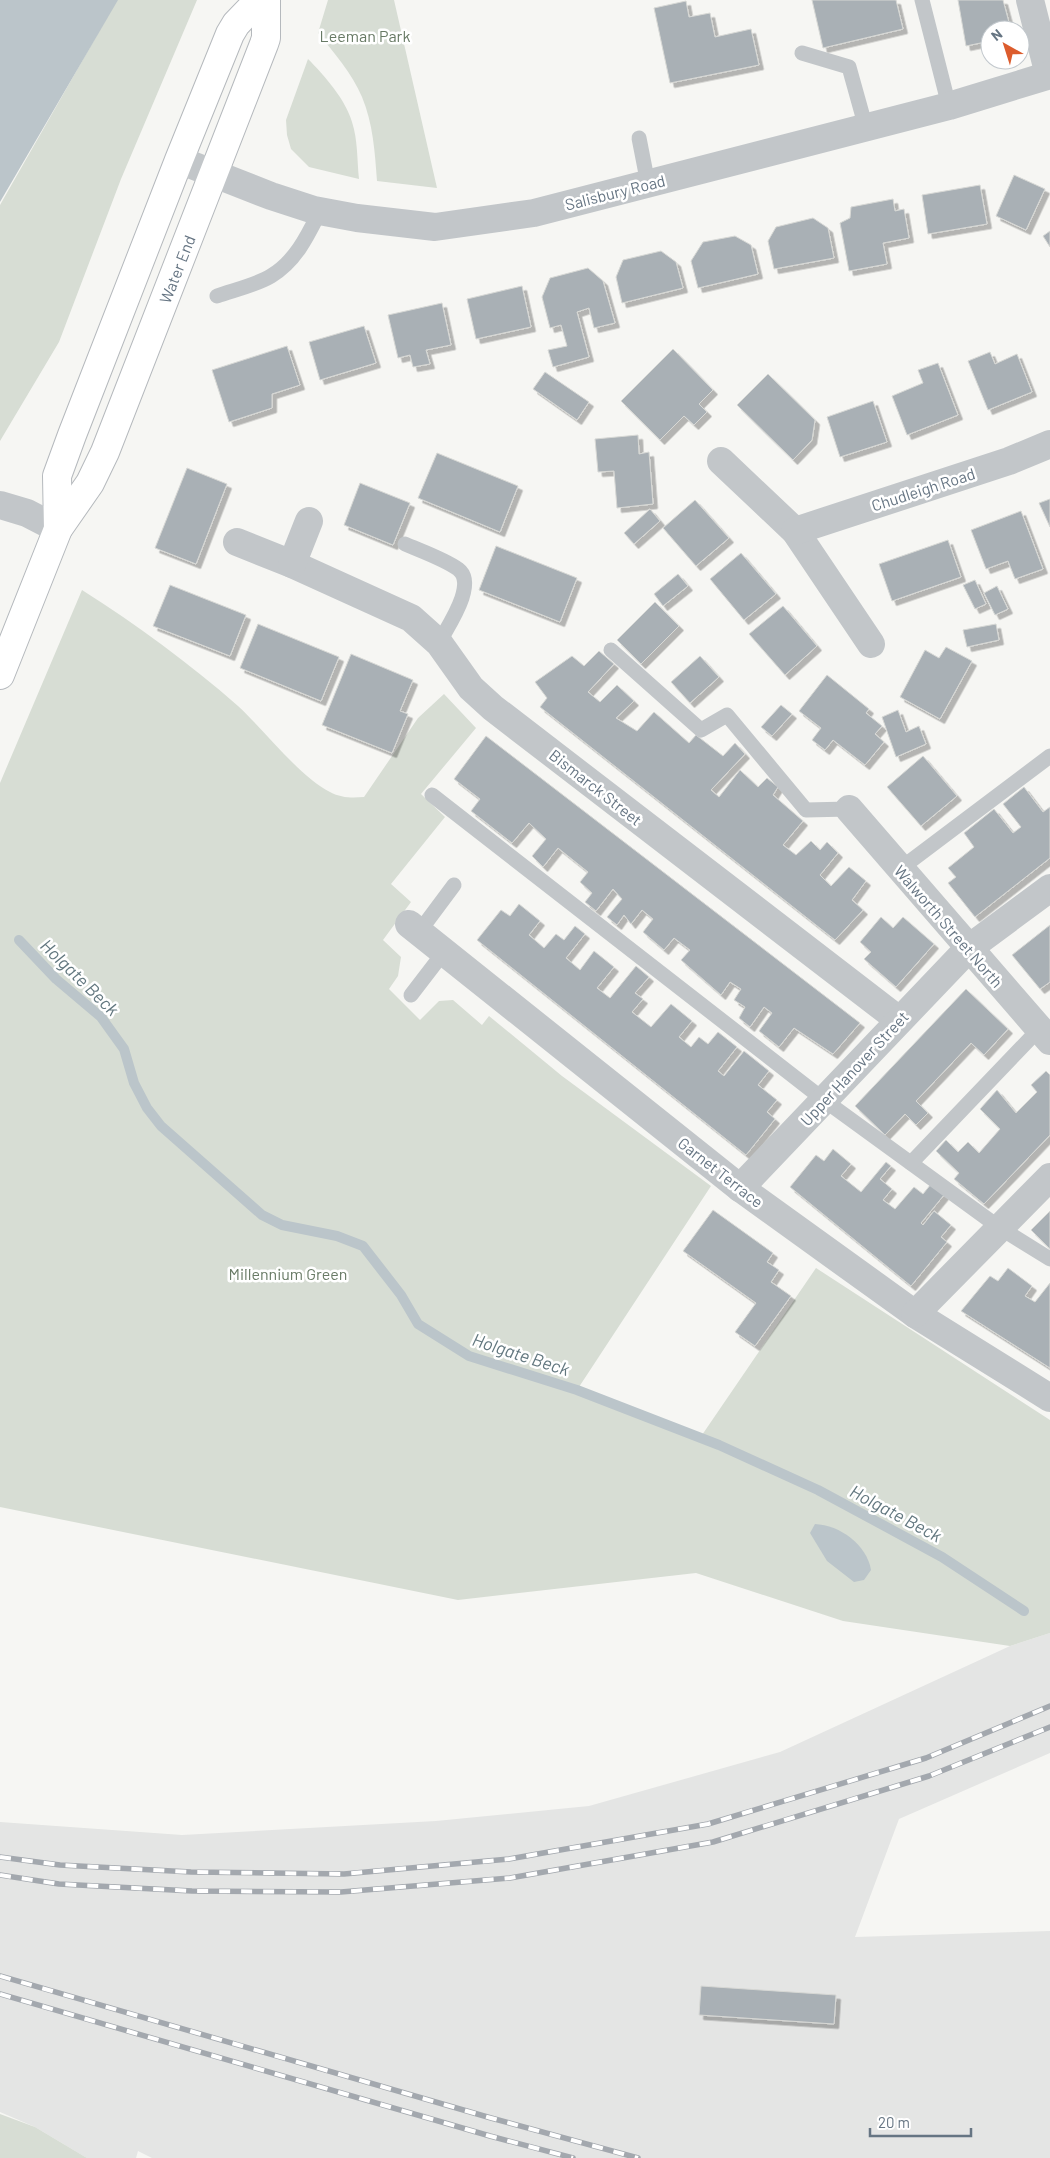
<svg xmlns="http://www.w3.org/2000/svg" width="1050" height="2158" font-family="Barlow,sans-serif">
  <defs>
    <filter id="shadow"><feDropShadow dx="4.5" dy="4.5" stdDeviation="0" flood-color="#0004"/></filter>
  </defs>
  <rect width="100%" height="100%" fill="#f6f6f3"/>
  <!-- built -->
  <path fill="#e4e5e4" d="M 1050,1633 L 1050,1753 L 899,1819 L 855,1937 L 1050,1931 L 1050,2158 L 152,2158 L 138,2151 L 136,2158 L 87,2158 L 35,2127 L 0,2112 L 0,1822 L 182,1835 L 436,1821 L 589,1806 L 780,1752 L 1010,1646 Z"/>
  <!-- green -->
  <g fill="#d7ddd4">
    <path d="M 117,0 L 197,0 L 121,179 L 59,342 L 0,441 L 0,205 Z"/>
    <path d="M 328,0 L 394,0 L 437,188 L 377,181 C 375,153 373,123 362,97 C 352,73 334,53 318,33 Z"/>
    <path d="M 308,59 C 324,75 346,100 352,122 C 358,140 357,161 359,179 L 309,167 L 291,149 L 287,135 L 286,120 Z"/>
    <path d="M 82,590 C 137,625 189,663 238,706 C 265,731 300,777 330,792 C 341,798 352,798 364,797 L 418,718 L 444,694 L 476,728 L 421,794 L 445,817 L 391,884 L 411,902 L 383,940 L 401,957 L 398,976 L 389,989 L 420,1020 L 439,1001 L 453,1000 L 482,1025 L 489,1016 L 562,1076 L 711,1186 L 577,1390 L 702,1435 L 816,1268 L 1050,1420 L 1050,1633 L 1010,1646 L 843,1621 L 696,1573 L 458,1600 L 0,1507 L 0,783 Z"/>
    <path d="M 0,2114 L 35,2127 L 87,2158 L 0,2158 Z"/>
  </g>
  <!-- water -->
  <g fill="#bbc5ca">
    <path d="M 0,0 L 118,0 L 0,202 Z"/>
    <path d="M 815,1524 C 840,1525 867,1545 871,1570 L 864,1580 L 854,1582 L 827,1561 L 810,1533 Z"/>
  </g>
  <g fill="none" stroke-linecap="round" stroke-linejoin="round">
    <!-- stream -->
    <path stroke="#bbc5ca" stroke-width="10" d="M 19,940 L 56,979 L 101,1017 L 124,1049 L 134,1083 L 147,1108 L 161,1126 L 262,1215 L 282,1225 L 337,1236 L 363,1246 L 401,1295 L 418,1324 L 469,1356 L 577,1390 L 719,1445 L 818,1490 L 942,1557 L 1024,1611"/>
  </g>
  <!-- building -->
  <g fill="#a9b0b5" stroke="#d7d8d5" filter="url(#shadow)">
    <path d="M 812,0 L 896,0 L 903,29 L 823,48 Z"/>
    <path d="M 958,0 L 1003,0 L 1011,30 L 990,30 L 990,41 L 966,46 Z"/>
    <path d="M 686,1 L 689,17 L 710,13 L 715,37 L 751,29 L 759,65 L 670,83 L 654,8 Z"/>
    <path d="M 1014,175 L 1045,189 L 1026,230 L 996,216 Z"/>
    <path d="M 980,185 L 987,224 L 928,234 L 922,195 Z"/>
    <path d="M 893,199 L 895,211 L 904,209 L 909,238 L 883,243 L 887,264 L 849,271 L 840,223 L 850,218 L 851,207 Z"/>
    <path d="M 813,218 L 828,228 L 834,258 L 774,269 L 768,241 L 776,227 Z"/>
    <path d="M 1050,231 L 1050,247 L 1043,236 Z"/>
    <path d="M 735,236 L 751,245 L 758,274 L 698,288 L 691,261 L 703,242 Z"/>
    <path d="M 661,251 L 676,262 L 683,288 L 622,303 L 616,277 L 623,260 Z"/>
    <path d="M 588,268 L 603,281 L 615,323 L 594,328 L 589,308 L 577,312 L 589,357 L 553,367 L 548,350 L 567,346 L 561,325 L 550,328 L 542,297 L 550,278 Z"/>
    <path d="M 522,286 L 531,327 L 476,339 L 467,299 Z"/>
    <path d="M 442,303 L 451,345 L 426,350 L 430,364 L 413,367 L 410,355 L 398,358 L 388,315 Z"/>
    <path d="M 364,326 L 376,363 L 320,380 L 309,342 Z"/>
    <path d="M 287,346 L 300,385 L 272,394 L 272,408 L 229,422 L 212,370 Z"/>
    <path d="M 673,349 L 713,390 L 699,404 L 707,412 L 694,425 L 684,416 L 660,440 L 621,401 Z"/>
    <path d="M 990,352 L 995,364 L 1017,354 L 1032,392 L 988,410 L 968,361 Z"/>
    <path d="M 938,363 L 958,415 L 907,435 L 892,396 L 923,383 L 918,370 Z"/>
    <path d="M 545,372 L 589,402 L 577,420 L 533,389 Z"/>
    <path d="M 768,374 L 815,420 L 812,440 L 793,460 L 737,405 Z"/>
    <path d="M 873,401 L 887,442 L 840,457 L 827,417 Z"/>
    <path d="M 638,435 L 639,454 L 649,452 L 653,504 L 617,508 L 614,471 L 598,472 L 595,439 Z"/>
    <path d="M 437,453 L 518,486 L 500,532 L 418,498 Z"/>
    <path d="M 187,468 L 227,484 L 196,564 L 155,548 Z"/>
    <path d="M 360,483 L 410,503 L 393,545 L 344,525 Z"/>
    <path d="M 1050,499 L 1050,527 L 1039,503 Z"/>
    <path d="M 695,500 L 729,538 L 696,566 L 663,528 Z"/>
    <path d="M 650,509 L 660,521 L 634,544 L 624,533 Z"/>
    <path d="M 1021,511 L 1043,569 L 1015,579 L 1008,561 L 986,569 L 971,530 Z"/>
    <path d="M 948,540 L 961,577 L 892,601 L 879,564 Z"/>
    <path d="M 496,546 L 577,578 L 560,622 L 479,590 Z"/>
    <path d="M 741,553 L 776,594 L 744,620 L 710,579 Z"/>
    <path d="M 678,574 L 688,586 L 663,606 L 654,594 Z"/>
    <path d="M 975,580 L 986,604 L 975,609 L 963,585 Z"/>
    <path d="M 170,585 L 246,615 L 230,656 L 153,626 Z"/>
    <path d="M 997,586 L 1008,609 L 995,615 L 984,593 Z"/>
    <path d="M 655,602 L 679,626 L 641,664 L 617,640 Z"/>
    <path d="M 783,606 L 817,646 L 785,675 L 749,634 Z"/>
    <path d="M 258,624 L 339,657 L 321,701 L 240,668 Z"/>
    <path d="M 996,624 L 999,640 L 967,647 L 963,630 Z"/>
    <path d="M 946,647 L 972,661 L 940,719 L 900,697 L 925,650 L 939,658 Z"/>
    <path d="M 599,651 L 614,664 L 588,692 L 600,702 L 617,685 L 634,701 L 616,718 L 637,731 L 654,712 L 689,743 L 696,735 L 723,756 L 735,743 L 745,754 L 711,790 L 719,797 L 740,770 L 758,787 L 767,778 L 778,787 L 773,795 L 803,821 L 783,845 L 796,855 L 811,841 L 820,850 L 827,842 L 838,853 L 820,875 L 831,886 L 849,867 L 866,881 L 852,900 L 863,910 L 835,940 L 540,707 L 547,698 L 535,682 L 572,656 L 584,666 Z"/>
    <path d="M 351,654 L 413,680 L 400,711 L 408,714 L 392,753 L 322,725 Z"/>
    <path d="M 700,656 L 719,677 L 690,703 L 671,682 Z"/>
    <path d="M 827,675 L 869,709 L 866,713 L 882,726 L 875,734 L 884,742 L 865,765 L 833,740 L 825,750 L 812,740 L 821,728 L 799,711 Z"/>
    <path d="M 781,705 L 792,714 L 772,736 L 761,727 Z"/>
    <path d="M 898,710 L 906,732 L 919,726 L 926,744 L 896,757 L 882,717 Z"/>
    <path d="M 486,736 L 860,1023 L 833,1054 L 794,1028 L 779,1047 L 759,1031 L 772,1013 L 764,1007 L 750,1027 L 739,1018 L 745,1007 L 734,1000 L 741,989 L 730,982 L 721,995 L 681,960 L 690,950 L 674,938 L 664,950 L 643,932 L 653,919 L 642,910 L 631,924 L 624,915 L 617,925 L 607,917 L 622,899 L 613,889 L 596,911 L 585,902 L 592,893 L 580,882 L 588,872 L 558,848 L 543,867 L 532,856 L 546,839 L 529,823 L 512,843 L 471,811 L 480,799 L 454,779 Z"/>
    <path d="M 923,756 L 957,796 L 921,826 L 887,787 Z"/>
    <path d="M 1024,787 L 1043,812 L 1050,807 L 1050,858 L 975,917 L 948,883 L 956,877 L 948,868 L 974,847 L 964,833 L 994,809 L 1013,833 L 1021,827 L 1003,804 Z"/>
    <path d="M 519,904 L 540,921 L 529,935 L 544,948 L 556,934 L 564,940 L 575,926 L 585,934 L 566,958 L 580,970 L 594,951 L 614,967 L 597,988 L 610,998 L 636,966 L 649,977 L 635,993 L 643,999 L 632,1012 L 651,1027 L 671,1004 L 692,1021 L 679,1037 L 691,1047 L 699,1037 L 708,1044 L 718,1032 L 737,1047 L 718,1071 L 724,1076 L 744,1051 L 769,1071 L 758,1085 L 777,1100 L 767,1112 L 775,1119 L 746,1155 L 477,940 L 501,910 L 510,916 Z"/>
    <path d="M 881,917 L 893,928 L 903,917 L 934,944 L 896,987 L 864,959 L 871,952 L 860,942 Z"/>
    <path d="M 1050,925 L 1050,982 L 1040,989 L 1012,955 Z"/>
    <path d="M 966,989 L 1008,1029 L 984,1055 L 971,1043 L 916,1101 L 928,1113 L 916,1125 L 905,1114 L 885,1135 L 855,1106 Z"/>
    <path d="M 1046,1071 L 1050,1075 L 1050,1135 L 984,1204 L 954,1179 L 959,1173 L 936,1151 L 946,1140 L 958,1152 L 968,1142 L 979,1153 L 1000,1129 L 980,1109 L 997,1090 L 1016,1113 L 1037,1092 L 1031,1085 Z"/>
    <path d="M 833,1149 L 851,1164 L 841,1176 L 861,1192 L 886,1162 L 891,1166 L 880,1179 L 892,1189 L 883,1200 L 895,1209 L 914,1187 L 923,1194 L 931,1184 L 944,1195 L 921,1223 L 923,1225 L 934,1211 L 951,1225 L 941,1237 L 947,1242 L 911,1286 L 790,1187 L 816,1155 L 824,1161 Z"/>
    <path d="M 713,1210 L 773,1253 L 767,1262 L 779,1270 L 771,1282 L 791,1296 L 755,1346 L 735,1332 L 756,1303 L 683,1251 Z"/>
    <path d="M 1050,1211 L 1050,1249 L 1031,1230 Z"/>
    <path d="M 1008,1268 L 1032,1286 L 1025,1296 L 1035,1302 L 1050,1283 L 1050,1368 L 961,1311 L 990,1276 L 998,1281 Z"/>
    <path d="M 701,1986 L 836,1995 L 834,2024 L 699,2015 Z"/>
  </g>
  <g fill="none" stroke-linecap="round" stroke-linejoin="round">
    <defs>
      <g id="primary">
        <path d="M 58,529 L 57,476 L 72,435 L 179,160 L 230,34 L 236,24 L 259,0"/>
        <path id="s1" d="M 0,675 L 58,529 L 90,483 L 105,452 L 264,44 L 266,38 L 266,0"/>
      </g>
    </defs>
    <!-- primary casing -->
    <use href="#primary" stroke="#b5b9bd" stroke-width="30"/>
    <!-- service -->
    <g stroke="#c2c6c9" stroke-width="15">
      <path d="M 922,0 L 949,106"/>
      <path d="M 802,53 L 849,67 L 866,128"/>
      <path d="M 639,138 L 648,184"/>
      <path d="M 217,296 C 234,290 256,285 271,276 C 296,261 308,235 320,211"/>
      <path d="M 405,544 C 421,551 444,559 458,569 C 478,584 447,627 439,643"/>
      <path d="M 611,650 L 701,730 L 727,715 L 806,810 L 849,809"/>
      <path d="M 432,795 L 824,1100 L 1000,1228 L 1050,1259"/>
      <path d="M 900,869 L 1050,756"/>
      <path d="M 419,932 L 454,885"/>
      <path d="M 411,995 L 444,952"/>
      <path d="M 911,1163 L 1043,1025"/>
    </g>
    <!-- minor -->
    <g stroke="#c2c6c9" stroke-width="28">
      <path d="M 1030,0 L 1049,75"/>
      <path d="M 721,461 L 795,531 L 871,644"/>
      <path d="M 0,505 L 27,513 L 58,529"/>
      <path d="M 795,531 L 1009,461 L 1050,444"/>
      <path d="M 237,542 L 292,564 L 411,618 L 439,643 L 471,688 L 493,708 L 899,1020"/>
      <path d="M 292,564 L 309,521"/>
      <path d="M 849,809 L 1050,1041"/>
      <path d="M 409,924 L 740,1188 L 915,1314 L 1050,1398"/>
      <path d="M 740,1188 L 969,948 L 1050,888"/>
      <path d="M 915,1314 L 1050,1177"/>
    </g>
    <!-- tertiary -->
    <path stroke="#c2c6c9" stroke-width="28" d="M 179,160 L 271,196 L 314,210 L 357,218 L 435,227 L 534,213 L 949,106 L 1050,75"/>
    <!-- primary -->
    <use href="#primary" stroke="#fff" stroke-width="28"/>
    <defs>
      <g id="rail">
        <path d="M 0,1857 L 60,1865 L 191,1872 L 344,1874 L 509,1859 L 708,1824 L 926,1758 L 1050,1706"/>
        <path d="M 0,1875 L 59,1884 L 192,1891 L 341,1892 L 510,1878 L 713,1842 L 929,1776 L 1050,1727"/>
        <path d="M 0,1976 L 491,2118 L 638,2158"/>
        <path d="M 0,1994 L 490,2136 L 573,2158"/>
      </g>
    </defs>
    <!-- rail casing -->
    <use href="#rail" stroke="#a3a8ae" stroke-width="5.5"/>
    <!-- rail -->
    <use href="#rail" stroke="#fff" stroke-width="4" stroke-dasharray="11" stroke-linecap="butt"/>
  </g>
  <g text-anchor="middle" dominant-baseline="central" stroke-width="5" stroke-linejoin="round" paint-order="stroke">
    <!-- park labels -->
    <g font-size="16" fill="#687a65" stroke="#fff">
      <text x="365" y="35">Leeman Park</text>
      <text x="288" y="1273">Millennium Green</text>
    </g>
    <!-- street labels -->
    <g font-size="16" fill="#667583" stroke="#fff">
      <text transform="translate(615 192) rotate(-14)">Salisbury Road</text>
      <text stroke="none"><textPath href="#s1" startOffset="444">Water End</textPath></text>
      <text transform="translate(923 489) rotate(-18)">Chudleigh Road</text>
      <text transform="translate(596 787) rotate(38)">Bismarck Street</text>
      <text transform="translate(949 926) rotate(49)">Walworth Street North</text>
      <text transform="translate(854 1068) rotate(-47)">Upper Hanover Street</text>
      <text transform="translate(721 1172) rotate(38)">Garnet Terrace</text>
    </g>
    <!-- water labels -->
    <g font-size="18" font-style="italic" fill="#62777f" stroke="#fff">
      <text transform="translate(80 977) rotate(44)">Holgate Beck</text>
      <text transform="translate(521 1354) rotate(18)">Holgate Beck</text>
      <text transform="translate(896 1513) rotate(28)">Holgate Beck</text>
    </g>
  </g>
  <!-- north arrow -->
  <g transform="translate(1005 45) rotate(321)"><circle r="24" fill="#ffffff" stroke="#c2c8cd"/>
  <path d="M0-4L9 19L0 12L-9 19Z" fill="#dc5c2d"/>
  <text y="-8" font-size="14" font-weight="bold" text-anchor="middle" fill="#667583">N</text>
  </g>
  <!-- scale -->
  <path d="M870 2128v8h101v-8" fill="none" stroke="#667583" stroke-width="2.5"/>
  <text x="878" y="2128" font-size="15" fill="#667583" stroke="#ffffff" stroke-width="4" paint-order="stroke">20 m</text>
</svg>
